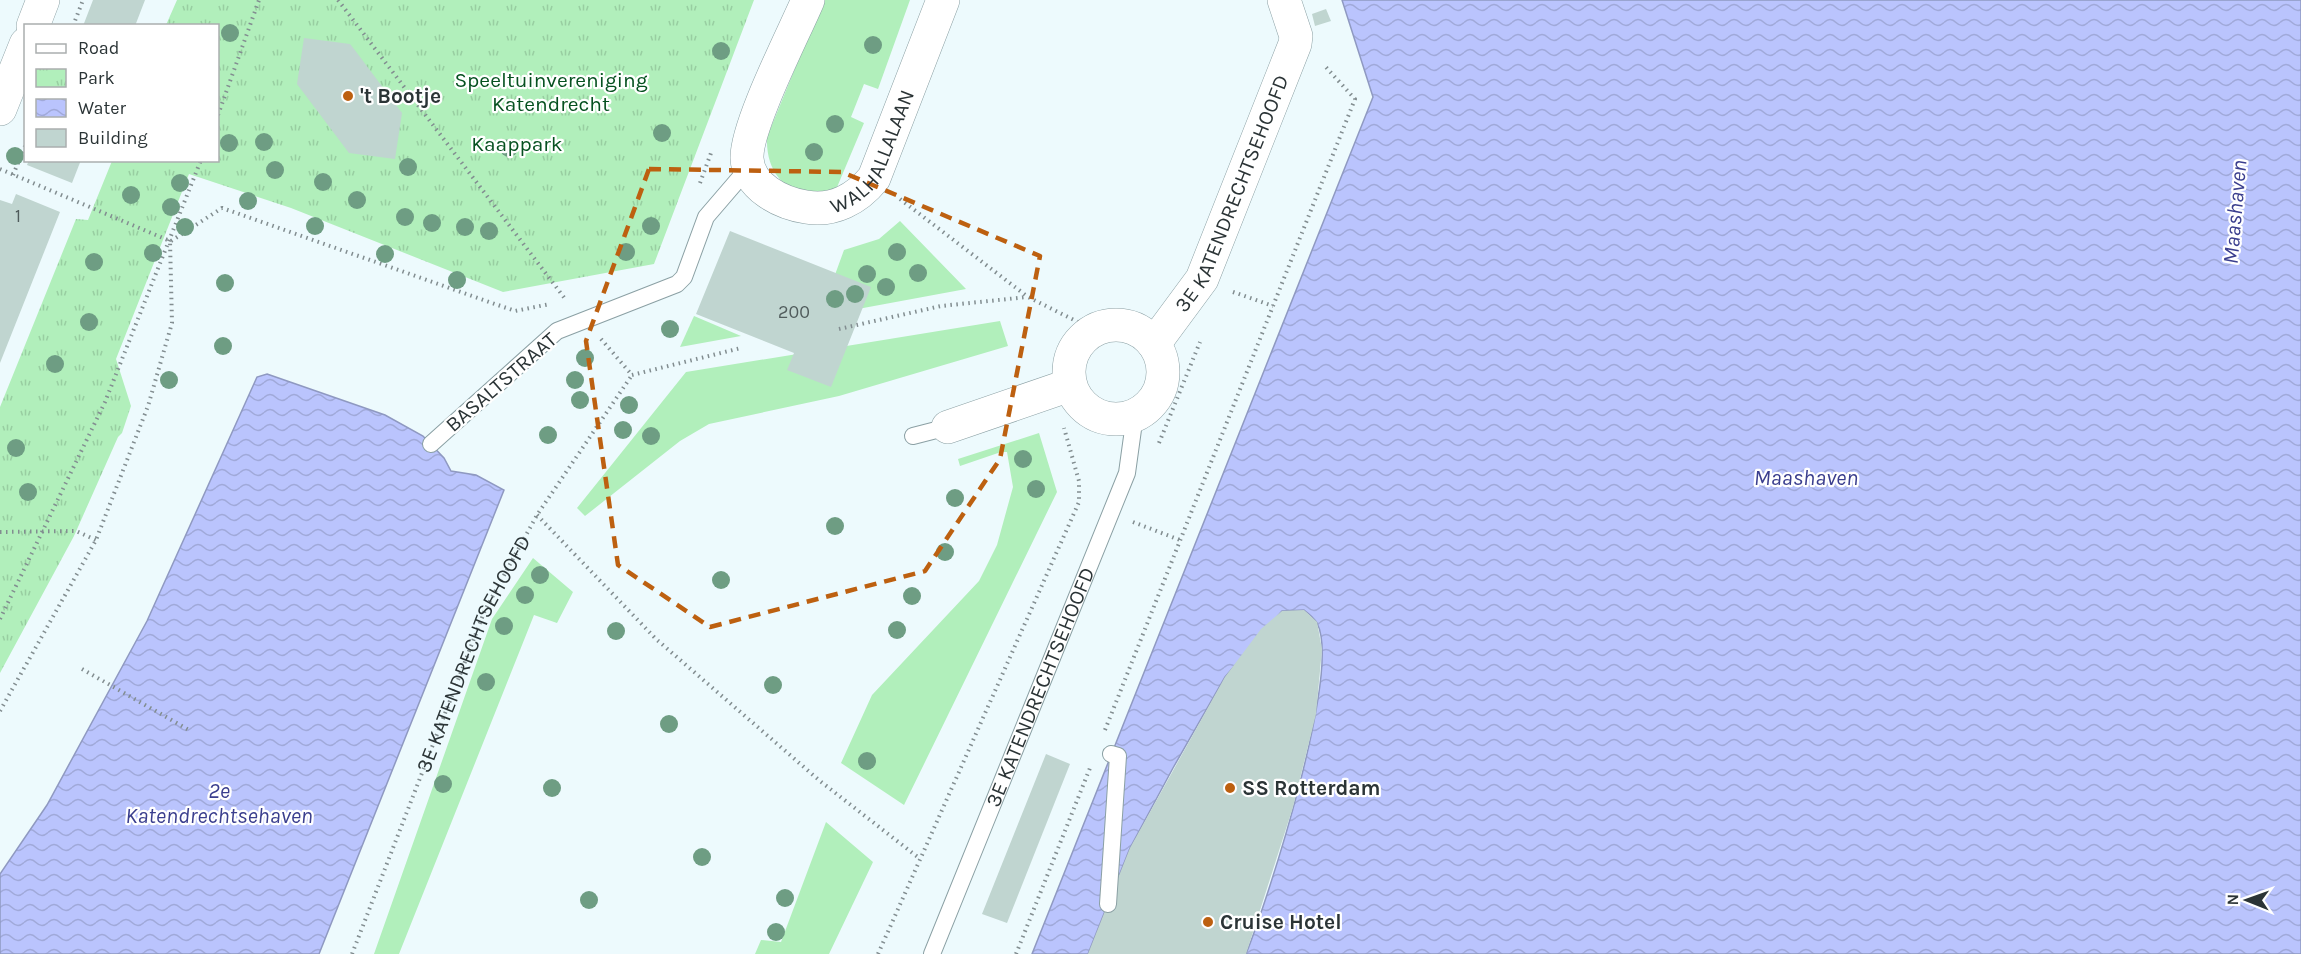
<svg xmlns="http://www.w3.org/2000/svg" width="2301" height="954" font-family="Karla,sans-serif">
  <defs>
    <pattern id="park-tufts" width="24" height="20" patternUnits="userSpaceOnUse" patternTransform="scale(1.5)"><rect width="24" height="20" fill="#b1efbb"/><path d="M3 7l-1-3M5 7V3M7 7l1-3M15 17l-1-3M17 17v-4M19 17l1-3" fill="none" stroke="#98cea1"/></pattern>
    <pattern id="water-waves" width="16" height="10" patternUnits="userSpaceOnUse" patternTransform="scale(1.5)"><rect width="16" height="10" fill="#bac4fd"/><path d="M0 5q4-4 8 0t8 0" fill="none" stroke="#a0a9d9"/></pattern>
  </defs>
  <rect width="100%" height="100%" fill="#edfafd"/>
  <!-- grass -->
  <g fill="#b1efbb">
    <path d="M 823,0 L 910,0 L 878,89 L 864,84 L 851,117 L 864,123 L 835,192 C 827,192 815,196 807,194 C 778,188 766,165 767,137 Z"/>
    <path d="M 900,221 L 966,289 L 820,316 L 844,250 L 879,239 Z"/>
    <path d="M 694,316 L 741,336 L 680,347 Z"/>
    <path d="M 1000,321 L 1008,346 L 839,396 L 709,424 L 680,441 L 585,516 L 577,508 L 686,372 Z"/>
    <path d="M 1039,433 L 1057,492 L 904,805 L 841,763 L 872,695 L 979,581 L 997,545 L 1013,487 L 1007,452 L 1001,452 L 960,466 L 958,459 Z"/>
    <path d="M 533,558 L 573,592 L 557,623 L 534,615 L 399,954 L 374,954 L 492,619 Z"/>
    <path d="M 826,822 L 873,862 L 829,954 L 755,954 L 761,940 L 781,942 Z"/>
  </g>
  <!-- park -->
  <path fill="url(#park-tufts)" d="M 177,0 L 754,0 L 654,264 L 503,292 L 291,208 L 189,174 L 116,359 L 131,406 L 122,433 L 118,437 L 74,536 L 0,673 L 0,407 L 76,219 L 88,220 L 112,161 L 218,160 L 218,26 L 166,25 Z"/>
  <!-- water -->
  <g fill="url(#water-waves)" stroke="#8f99c1" stroke-width="1.5">
    <path d="M 1342,0 L 2301,0 L 2301,954 L 1246,954 C 1268,899 1342,671 1317,623 C 1314,618 1308,613 1304,610 L 1282,611 L 1225,677 L 1173,768 L 1130,848 L 1088,954 L 1032,954 L 1373,97 Z"/>
    <path d="M 267,374 L 385,415 L 423,436 L 444,458 L 451,471 L 476,475 L 504,490 L 319,954 L 0,954 L 0,874 L 47,805 L 147,621 L 257,377 Z"/>
  </g>
  <!-- building -->
  <g fill="#c0d5d0">
    <path d="M 93,0 L 145,0 L 135,26 L 83,26 Z"/>
    <path d="M 1326,9 L 1331,21 L 1315,26 L 1312,14 Z"/>
    <path d="M 304,38 L 350,44 L 354,49 L 402,113 L 395,159 L 349,153 L 297,84 Z"/>
    <path d="M 29,160 L 81,160 L 72,183 L 27,165 Z"/>
    <path d="M 16,194 L 60,212 L 0,363 L 0,200 L 12,204 Z"/>
    <path d="M 730,231 L 871,287 L 831,387 L 787,370 L 794,353 L 696,314 Z"/>
    <path d="M 1304,610 L 1317,622 L 1322,649 L 1316,714 L 1293,807 L 1246,954 L 1088,954 L 1130,848 L 1225,677 L 1261,629 L 1282,611 Z"/>
    <path d="M 1046,754 L 1070,764 L 1007,923 L 982,914 Z"/>
  </g>
  <g fill="none" stroke-linecap="round" stroke-linejoin="round">
    <defs>
      <g id="service">
        <path d="M 913,436 L 948,427"/>
        <path d="M 431,444 L 557,331 L 677,284 L 684,277 L 706,217 L 749,167"/>
        <path d="M 1108,904 L 1118,756 L 1111,754"/>
        <path id="s2" d="M 932,954 L 1127,473 L 1135,415"/>
      </g>
      <g id="minor">
        <path id="s3" d="M 808,0 C 794,33 746,126 747,158 C 748,187 781,203 806,207 C 833,212 857,199 874,178 L 943,0"/>
        <path d="M 33,26 L 43,0"/>
        <path d="M 0,109 L 26,44"/>
        <circle cx="1116" cy="372" r="47"/>
        <path id="s4" d="M 1154,344 L 1202,279 L 1295,44 L 1296,36 L 1284,0"/>
        <path d="M 948,427 L 1070,385"/>
      </g>
    </defs>
    <!-- service casing -->
    <use href="#service" stroke="#8ba0a4" stroke-width="18"/>
    <!-- minor casing -->
    <use href="#minor" stroke="#8ba0a4" stroke-width="34"/>
    <!-- path -->
    <g stroke="#828d90" stroke-width="4" stroke-dasharray="1.5 4.5" stroke-linecap="butt">
      <path d="M 338,0 L 566,300"/>
      <path d="M 73,26 L 83,0"/>
      <path d="M 218,115 L 259,0"/>
      <path d="M 0,169 L 170,241"/>
      <path d="M 13,175 L 26,144"/>
      <path d="M 700,183 L 711,153"/>
      <path d="M 900,199 L 1028,297 L 1094,330"/>
      <path d="M 171,241 L 222,208 L 515,311 L 550,304"/>
      <path d="M 1233,292 L 1273,306"/>
      <path d="M 839,329 L 941,306 L 1027,297"/>
      <path d="M 601,339 L 632,375"/>
      <path d="M 632,375 L 741,348"/>
      <path d="M 1159,443 L 1200,342"/>
      <path d="M 537,515 L 656,639 L 820,781 L 919,858"/>
      <path d="M 1133,522 L 1180,540"/>
      <path d="M 0,532 L 76,531 L 96,540"/>
      <path d="M 0,619 L 105,402 L 201,160"/>
      <path d="M 82,669 L 189,730"/>
      <path d="M 0,711 L 96,540 L 148,406 L 172,323 L 170,241"/>
      <path d="M 1105,730 L 1355,99 L 1324,65"/>
      <path id="s1" d="M 352,954 L 485,610 L 537,515 L 632,375"/>
      <path d="M 878,954 L 1079,502 L 1079,481 L 1064,428"/>
      <path d="M 1016,954 L 1090,768"/>
    </g>
    <!-- service -->
    <use href="#service" stroke="#fff" stroke-width="16"/>
    <!-- minor -->
    <use href="#minor" stroke="#fff" stroke-width="33"/>
  </g>
  <!-- trees -->
  <g fill="#6e9d83">
    <circle cx="230" cy="33" r="9"/>
    <circle cx="873" cy="45" r="9"/>
    <circle cx="721" cy="51" r="9"/>
    <circle cx="835" cy="124" r="9"/>
    <circle cx="662" cy="133" r="9"/>
    <circle cx="264" cy="142" r="9"/>
    <circle cx="229" cy="143" r="9"/>
    <circle cx="509" cy="148" r="9"/>
    <circle cx="814" cy="152" r="9"/>
    <circle cx="15" cy="156" r="9"/>
    <circle cx="408" cy="167" r="9"/>
    <circle cx="275" cy="170" r="9"/>
    <circle cx="323" cy="182" r="9"/>
    <circle cx="180" cy="183" r="9"/>
    <circle cx="131" cy="195" r="9"/>
    <circle cx="357" cy="200" r="9"/>
    <circle cx="248" cy="201" r="9"/>
    <circle cx="171" cy="207" r="9"/>
    <circle cx="405" cy="217" r="9"/>
    <circle cx="432" cy="223" r="9"/>
    <circle cx="315" cy="226" r="9"/>
    <circle cx="651" cy="226" r="9"/>
    <circle cx="185" cy="227" r="9"/>
    <circle cx="465" cy="227" r="9"/>
    <circle cx="489" cy="231" r="9"/>
    <circle cx="626" cy="252" r="9"/>
    <circle cx="897" cy="252" r="9"/>
    <circle cx="153" cy="253" r="9"/>
    <circle cx="385" cy="254" r="9"/>
    <circle cx="94" cy="262" r="9"/>
    <circle cx="918" cy="273" r="9"/>
    <circle cx="867" cy="274" r="9"/>
    <circle cx="457" cy="280" r="9"/>
    <circle cx="225" cy="283" r="9"/>
    <circle cx="886" cy="287" r="9"/>
    <circle cx="855" cy="294" r="9"/>
    <circle cx="835" cy="299" r="9"/>
    <circle cx="89" cy="322" r="9"/>
    <circle cx="670" cy="329" r="9"/>
    <circle cx="223" cy="346" r="9"/>
    <circle cx="585" cy="358" r="9"/>
    <circle cx="55" cy="364" r="9"/>
    <circle cx="169" cy="380" r="9"/>
    <circle cx="575" cy="380" r="9"/>
    <circle cx="580" cy="400" r="9"/>
    <circle cx="629" cy="405" r="9"/>
    <circle cx="623" cy="430" r="9"/>
    <circle cx="548" cy="435" r="9"/>
    <circle cx="651" cy="436" r="9"/>
    <circle cx="16" cy="448" r="9"/>
    <circle cx="1023" cy="459" r="9"/>
    <circle cx="1036" cy="489" r="9"/>
    <circle cx="28" cy="492" r="9"/>
    <circle cx="955" cy="498" r="9"/>
    <circle cx="835" cy="526" r="9"/>
    <circle cx="945" cy="552" r="9"/>
    <circle cx="540" cy="575" r="9"/>
    <circle cx="721" cy="580" r="9"/>
    <circle cx="525" cy="595" r="9"/>
    <circle cx="912" cy="596" r="9"/>
    <circle cx="504" cy="626" r="9"/>
    <circle cx="897" cy="630" r="9"/>
    <circle cx="616" cy="631" r="9"/>
    <circle cx="486" cy="682" r="9"/>
    <circle cx="773" cy="685" r="9"/>
    <circle cx="669" cy="724" r="9"/>
    <circle cx="867" cy="761" r="9"/>
    <circle cx="443" cy="784" r="9"/>
    <circle cx="552" cy="788" r="9"/>
    <circle cx="702" cy="857" r="9"/>
    <circle cx="785" cy="898" r="9"/>
    <circle cx="589" cy="900" r="9"/>
    <circle cx="776" cy="932" r="9"/>
  </g>
  <!-- marked area -->
  <path fill="none" stroke="#bd6010" stroke-width="4.5" stroke-dasharray="12 8" stroke-linejoin="round" d="M 649,169 L 842,172 L 1040,256 L 1000,459 L 925,571 L 710,627 L 618,565 L 586,341 Z"/>
  <!-- markers -->
  <g fill="#bd6010" stroke="#fff" stroke-width="2">
    <circle cx="348" cy="96" r="6"/>
    <circle cx="1230" cy="788" r="6"/>
    <circle cx="1208" cy="922" r="6"/>
  </g>
  <g text-anchor="middle" dominant-baseline="central" stroke-width="4.5" stroke-linejoin="round" paint-order="stroke">
    <!-- number labels -->
    <g font-size="18" fill="#505c5c">
      <text x="18" y="216">1</text>
      <text x="794" y="312">200</text>
    </g>
    <!-- park labels -->
    <g font-size="21" fill="#065120" stroke="#fff">
      <text x="551" y="80">Speeltuinvereniging<tspan x="551" dy="24">Katendrecht</tspan></text>
      <text x="517" y="144">Kaappark</text>
    </g>
    <!-- poi labels -->
    <g font-size="21" font-weight="bold" fill="#2b3436" stroke="#fff" text-anchor="start">
      <text x="360" y="96">'t Bootje</text>
      <text x="1242" y="788">SS Rotterdam</text>
      <text x="1220" y="922">Cruise Hotel</text>
    </g>
    <!-- street labels -->
    <g font-size="21" fill="#2b3436" stroke="#fff">
      <text stroke="none"><textPath href="#s3" startOffset="351">WALHALLALAAN</textPath></text>
      <text stroke="none"><textPath href="#s4" startOffset="171">3E KATENDRECHTSEHOOFD</textPath></text>
      <text transform="translate(501 382) rotate(-41)">BASALTSTRAAT</text>
      <text stroke="none"><textPath href="#s1" startOffset="324">3E KATENDRECHTSEHOOFD</textPath></text>
      <text stroke="none"><textPath href="#s2" startOffset="288">3E KATENDRECHTSEHOOFD</textPath></text>
    </g>
    <!-- water labels -->
    <g font-size="22" font-style="italic" fill="#3a3e8e" stroke="#fff">
      <text transform="translate(2235 212) rotate(-85)">Maashaven</text>
      <text x="1806" y="478">Maashaven</text>
      <text x="219" y="791">2e<tspan x="219" dy="25">Katendrechtsehaven</tspan></text>
    </g>
  </g>
  <!-- legend -->
  <rect x="24" y="24" width="195" height="138" fill="#ffffff" stroke="#aaaeaf" stroke-width="1.5"/>
  <rect x="36" y="44" width="30" height="9" fill="#ffffff" stroke="#aaaeaf" stroke-width="1.5"/>
  <text x="78" y="54" font-size="18" fill="#2b3436">Road</text>
  <rect x="36" y="69" width="30" height="18" fill="url(#park-tufts)" stroke="#aaaeaf" stroke-width="1.5"/>
  <text x="78" y="84" font-size="18" fill="#2b3436">Park</text>
  <rect x="36" y="99" width="30" height="18" fill="url(#water-waves)" stroke="#aaaeaf" stroke-width="1.5"/>
  <text x="78" y="114" font-size="18" fill="#2b3436">Water</text>
  <rect x="36" y="129" width="30" height="18" fill="#c0d5d0" stroke="#aaaeaf" stroke-width="1.5"/>
  <text x="78" y="144" font-size="18" fill="#2b3436">Building</text>
  <!-- north arrow -->
  <g transform="translate(2247 900) rotate(271)" stroke="#ffffff" stroke-width="4.5" paint-order="stroke">
  <path d="M0-4.5L10 22L0 15L-10 22Z" fill="#2b3436"/>
  <text y="-9" font-size="16" font-weight="bold" text-anchor="middle" fill="#2b3436">N</text>
  </g>
</svg>
